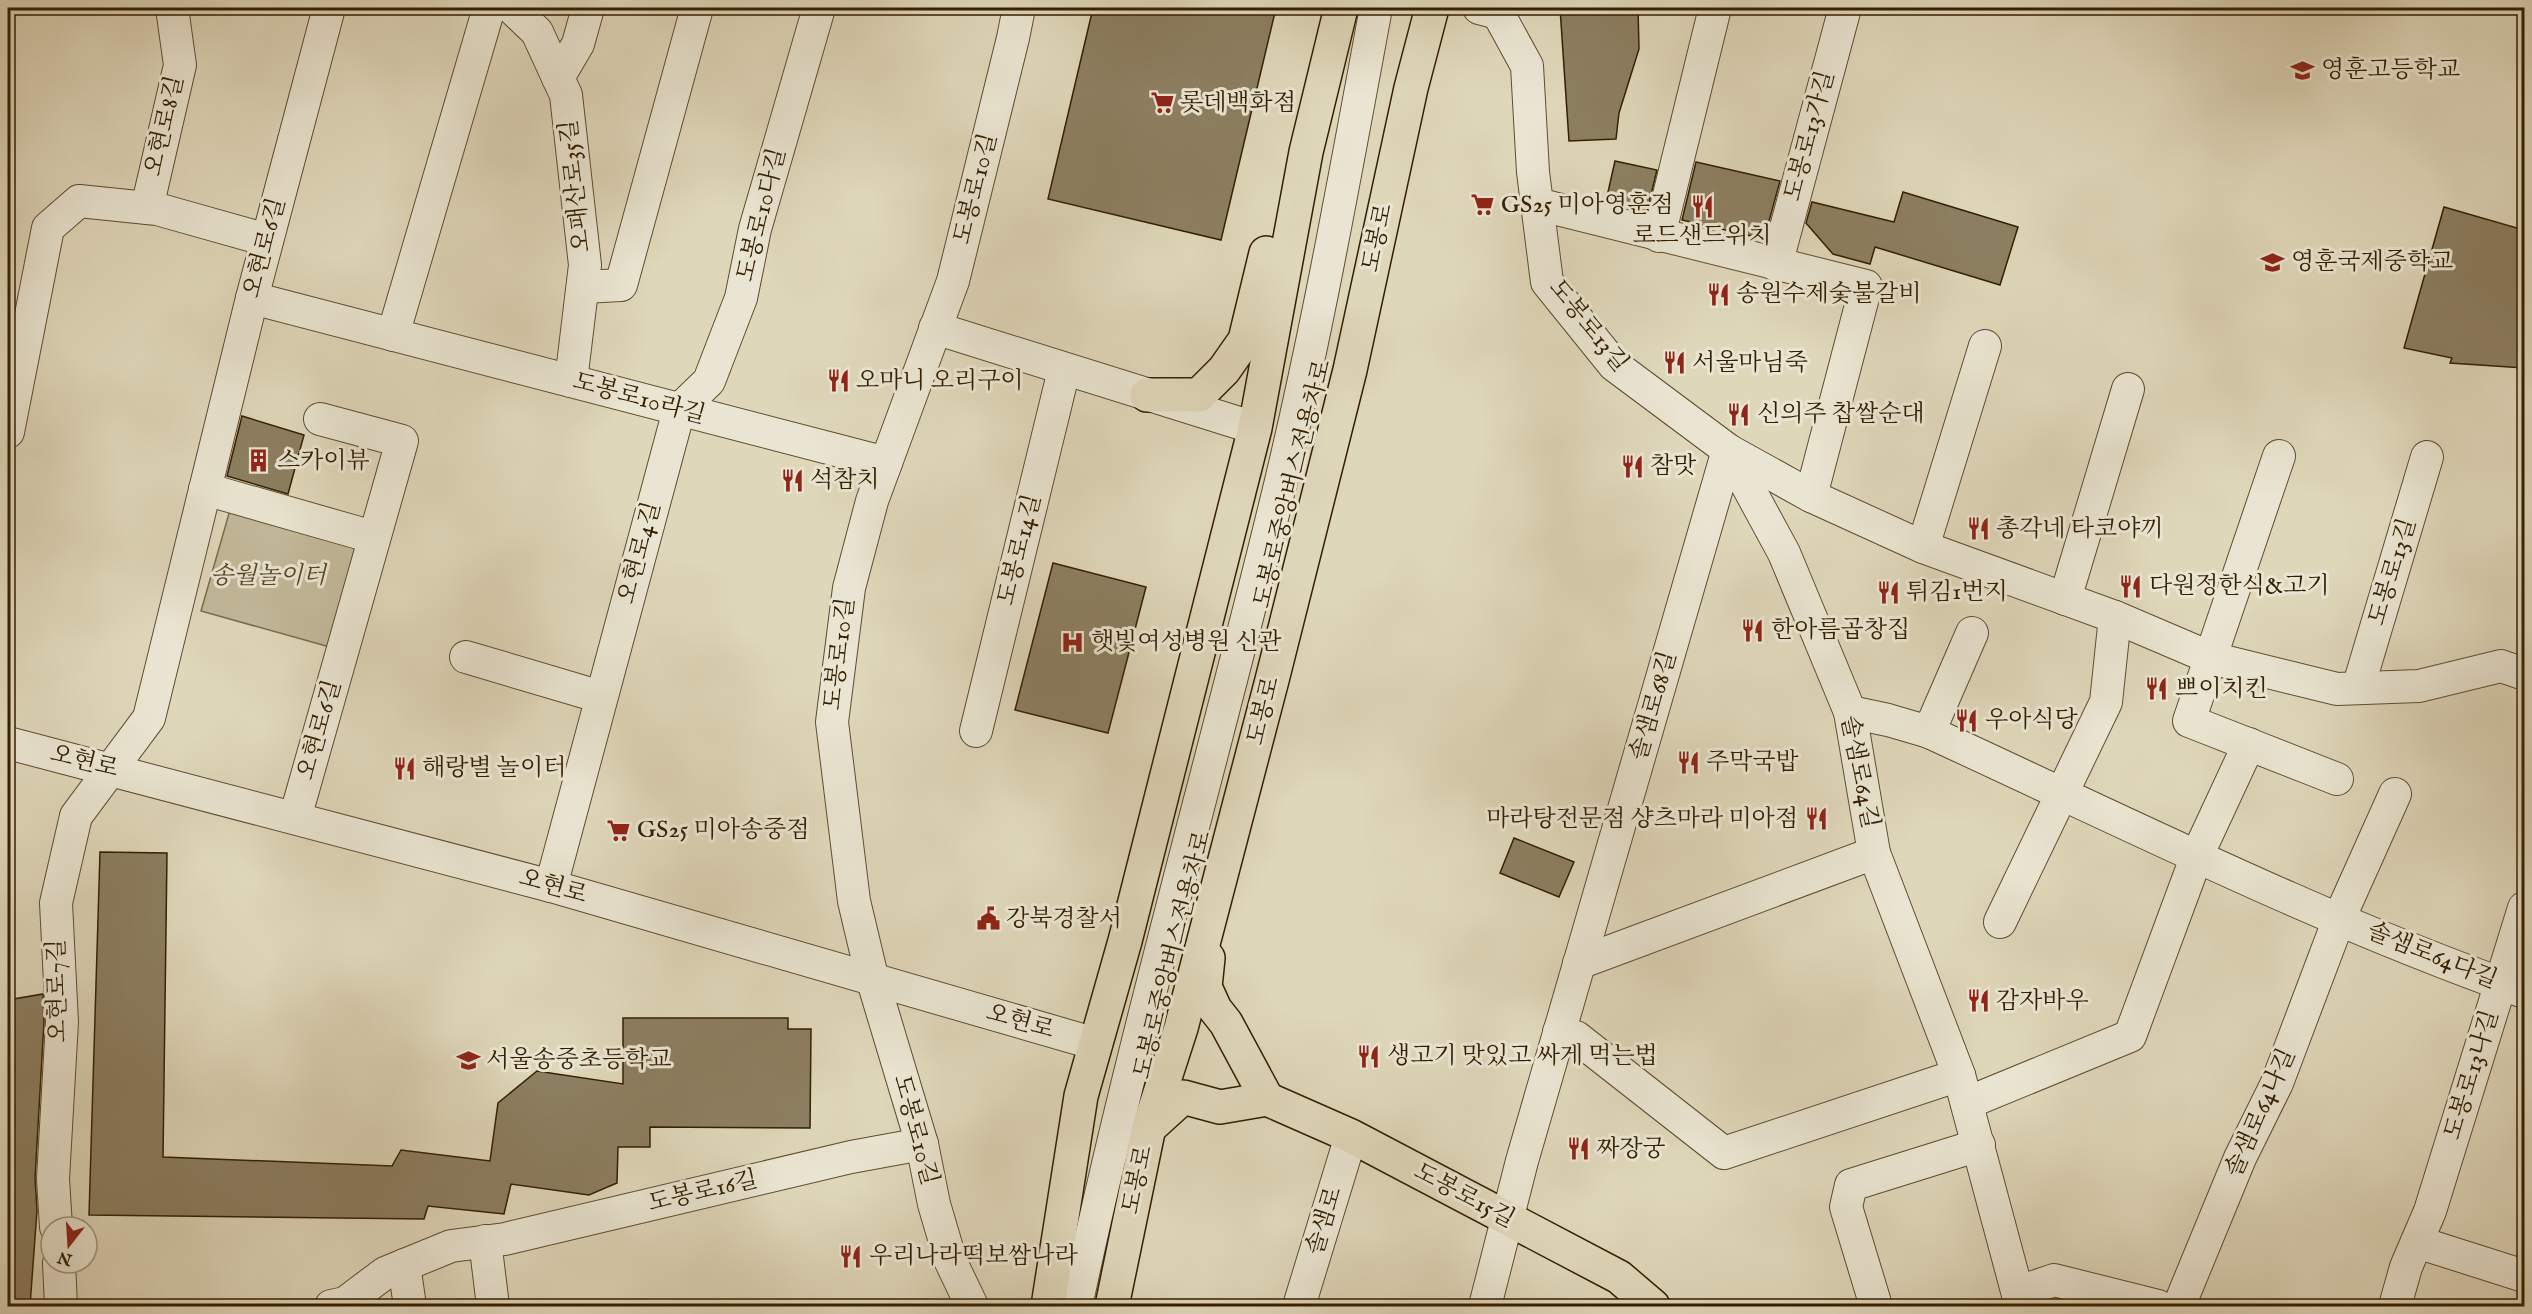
<svg xmlns="http://www.w3.org/2000/svg" width="2532" height="1314" font-family="'IM FELL English','Noto Serif KR',serif">
  <rect width="100%" height="100%" fill="#dfd7ba"/>
  <filter id="stains"><feTurbulence type="fractalNoise" baseFrequency=".00333" numOctaves="4"/><feColorMatrix values="0 0 0 0 .2 0 0 0 0 .09 0 0 0 0 .02 0 0 0 .5 -.17"/></filter>
  <radialGradient id="worn" r=".72"><stop offset=".6" stop-color="#630" stop-opacity="0"/><stop offset="1" stop-color="#630" stop-opacity=".3"/></radialGradient>
  <!-- green -->
  <path fill="#c2b89a" stroke="#7a6c4d" stroke-width="1.5" d="M 230,510 L 368,551 L 337,649 L 201,611 Z"/>
  <!-- building -->
  <g fill="#8c7f61" stroke="#331f00" stroke-width="1.5">
    <path d="M 1093,8 L 1276,8 L 1221,240 L 1048,199 Z"/>
    <path d="M 1560,8 L 1638,8 L 1639,49 L 1619,113 L 1616,139 L 1569,141 Z"/>
    <path d="M 1615,161 L 1657,170 L 1647,211 L 1606,201 Z"/>
    <path d="M 1696,162 L 1780,181 L 1769,221 L 1751,236 L 1682,220 Z"/>
    <path d="M 1903,192 L 2018,227 L 2000,285 L 1875,247 L 1870,264 L 1833,254 L 1806,223 L 1812,202 L 1894,222 Z"/>
    <path d="M 2444,207 L 2524,230 L 2524,368 L 2450,363 L 2452,358 L 2404,348 Z"/>
    <path d="M 242,416 L 304,435 L 288,494 L 227,476 Z"/>
    <path d="M 1053,563 L 1146,587 L 1108,733 L 1015,710 Z"/>
    <path d="M 1514,838 L 1574,862 L 1559,897 L 1500,873 Z"/>
    <path d="M 100,852 L 167,853 L 163,1157 L 392,1166 L 401,1150 L 490,1161 L 498,1103 L 537,1071 L 623,1084 L 623,1018 L 788,1018 L 788,1029 L 811,1029 L 810,1128 L 650,1127 L 650,1147 L 618,1147 L 617,1183 L 589,1195 L 511,1184 L 504,1214 L 428,1206 L 424,1219 L 89,1215 Z"/>
    <path d="M 43,994 L 44,1022 L 35,1178 L 37,1210 L 30,1306 L 8,1306 L 8,1000 Z"/>
  </g>
  <g fill="none" stroke-linecap="round" stroke-linejoin="round">
    <defs>
      <g id="minor">
        <path d="M 512,8 L 537,32 L 566,95 L 585,265 L 571,381"/>
        <path d="M 1479,8 L 1498,13 L 1527,66 L 1533,172 L 1547,282 L 1614,365 L 1728,450 L 1811,496 L 1923,547 L 2115,617 L 2211,658 L 2337,689 L 2419,686 L 2501,666 L 2524,674"/>
        <path d="M 558,78 L 578,44 L 588,8"/>
        <path d="M 1537,204 L 1866,286 L 1811,496"/>
        <path d="M 147,208 L 180,65 L 172,8"/>
        <path d="M 1659,236 L 1715,8"/>
        <path d="M 1776,265 L 1845,8"/>
        <path d="M 583,287 L 621,285 L 697,8"/>
        <path d="M 252,298 L 886,463"/>
        <path d="M 935,328 L 1255,428"/>
        <path d="M 393,335 L 489,8"/>
        <path d="M 8,432 L 48,228 L 79,201 L 157,209 L 267,240"/>
        <path d="M 1728,450 L 1784,553 L 1850,712 L 1874,853 L 1959,1075 L 2021,1306"/>
        <path d="M 2279,456 L 2189,721 L 2337,779"/>
        <path d="M 205,489 L 373,537"/>
        <path d="M 1923,547 L 1985,346"/>
        <path d="M 2065,599 L 2128,389"/>
        <path d="M 466,657 L 601,697"/>
        <path d="M 2358,688 L 2427,457"/>
        <path d="M 1850,712 L 1888,720 L 1929,732 C 2125,822 2320,920 2524,992"/>
        <path d="M 976,731 L 1064,370"/>
        <path d="M 1929,732 L 1972,633"/>
        <path d="M 8,743 L 551,886 L 1096,1044"/>
        <path d="M 295,818 L 402,441 L 320,419"/>
        <path d="M 551,886 L 679,410 L 709,381 L 741,298 L 755,229 L 819,8"/>
        <path d="M 2000,922 L 2106,702 L 2115,617"/>
        <path d="M 1579,963 L 1874,853"/>
        <path d="M 1559,1032 L 1576,1037 L 1724,1153 L 1959,1075"/>
        <path d="M 1967,1103 L 2130,1036 L 2196,858 L 2249,744"/>
        <path d="M 56,1227 L 53,1179 L 62,1022 L 56,903 L 76,816 L 149,718 L 252,298 L 329,8"/>
        <path d="M 485,1241 L 493,1306"/>
        <path d="M 2417,1242 L 2524,1276"/>
        <path d="M 59,1263 L 61,1306"/>
        <path d="M 404,1265 L 410,1306"/>
        <path d="M 2019,1292 L 2054,1280 L 2158,1306"/>
        <path d="M 331,1306 L 345,1303 L 385,1273 L 451,1246 L 505,1239 L 851,1157 L 922,1144"/>
        <path d="M 972,1306 L 951,1262 L 934,1204 L 922,1144 L 873,981 L 854,901 L 832,722 L 849,588 L 872,501 L 953,281 L 1013,38 L 1019,8"/>
        <path d="M 1076,1306 C 1132,1044 1206,786 1270,526 C 1313,355 1344,181 1376,8"/>
        <path d="M 1299,1306 L 1351,1136"/>
        <path d="M 1485,1306 L 1522,1161 L 1728,450"/>
        <path d="M 1876,1306 L 1846,1207 L 1851,1185 L 1979,1145"/>
        <path d="M 2179,1306 L 2240,1158 L 2277,1083 L 2339,919 L 2395,794"/>
        <path d="M 2395,1306 L 2406,1267 L 2430,1211 L 2524,908"/>
      </g>
      <g id="major">
        <path d="M 1147,395 L 1199,395 L 1224,370 L 1245,340 L 1266,253"/>
        <path d="M 1208,958 L 1205,987 L 1215,1009 L 1226,1023 L 1267,1099"/>
        <path d="M 1267,1099 L 1351,1136 L 1619,1277 L 1653,1306"/>
        <path d="M 1150,1127 L 1183,1097 L 1220,1107 L 1267,1099"/>
        <path d="M 1048,1306 L 1081,1096 L 1125,941 L 1255,428 L 1306,152 L 1341,8"/>
        <path d="M 1112,1306 L 1149,1127 L 1181,1028 L 1272,680 L 1350,370 L 1411,88 L 1432,8"/>
      </g>
    </defs>
    <!-- minor casing -->
    <use href="#minor" stroke="#5e4d2e" stroke-width="34"/>
    <!-- major casing -->
    <use href="#major" stroke="#331f00" stroke-width="36"/>
    <!-- minor -->
    <use href="#minor" stroke="#eae5d2" stroke-width="32"/>
    <!-- major -->
    <use href="#major" stroke="#dfd7ba" stroke-width="33"/>
  </g>
  <!-- icons -->
  <defs>
    <symbol id="school-bare" viewBox="-9 -9 18 18"><path d="M0-5L7-2L0 1L-7-2ZM-4 1L0 2.5L4 1V4Q0 6-4 4Z" fill="#8f2418" stroke="#eae5d2" stroke-width="2.5" paint-order="stroke"/></symbol>
    <symbol id="supermarket-bare" viewBox="-9 -9 18 18"><path d="M-6-5.5h2.5l.6 2H6L4.5 2H-2.5L-4.4-4H-6ZM-1.5 3.2a1.3 1.3 0 1 0 .1 0ZM3 3.2a1.3 1.3 0 1 0 .1 0Z" fill="#8f2418" stroke="#eae5d2" stroke-width="2.5" paint-order="stroke"/></symbol>
    <symbol id="restaurant-bare" viewBox="-9 -9 18 18"><path d="M-5-6h1v4h1v-4h1v4h1v-4h1v5L-1.5 .5V6h-2V.5L-5-1ZM5-6V6H3V1.5H1.5Q1.5-4 5-6Z" fill="#8f2418" stroke="#eae5d2" stroke-width="2.5" paint-order="stroke"/></symbol>
    <symbol id="building-bare" viewBox="-9 -9 18 18"><path d="M-4-6H4V6H1V3H-1V6H-4ZM-2.5-4.3h1.7v1.8h-1.7ZM.8-4.3h1.7v1.8H.8ZM-2.5-1h1.7V.8h-1.7ZM.8-1h1.7V.8H.8Z" fill="#8f2418" stroke="#eae5d2" stroke-width="2.5" paint-order="stroke"/></symbol>
    <symbol id="hospital-bare" viewBox="-9 -9 18 18"><path d="M-5-5h3v3.5h4V-5h3V5h-3V1.5h-4V5h-3Z" fill="#8f2418" stroke="#eae5d2" stroke-width="2.5" paint-order="stroke"/></symbol>
    <symbol id="civic-bare" viewBox="-9 -9 18 18"><path d="M-.6-6.5H3V-4.5H.6V-3L4-1V1h2V6H-6V1h2V-1L-.6-3ZM-1.2 2.5V6h2.4V2.5Z" fill="#8f2418" stroke="#eae5d2" stroke-width="2.5" paint-order="stroke"/></symbol>
  </defs>
  <g fill-rule="evenodd">
    <use href="#school-bare" x="2286" y="54" width="33" height="33"/>
    <use href="#supermarket-bare" x="1146" y="86" width="33" height="33"/>
    <use href="#supermarket-bare" x="1466" y="188" width="33" height="33"/>
    <use href="#restaurant-bare" x="1686" y="190" width="33" height="33"/>
    <use href="#school-bare" x="2256" y="246" width="33" height="33"/>
    <use href="#restaurant-bare" x="1702" y="278" width="33" height="33"/>
    <use href="#restaurant-bare" x="1658" y="346" width="33" height="33"/>
    <use href="#restaurant-bare" x="822" y="364" width="33" height="33"/>
    <use href="#restaurant-bare" x="1722" y="398" width="33" height="33"/>
    <use href="#building-bare" x="242" y="444" width="33" height="33"/>
    <use href="#restaurant-bare" x="1616" y="450" width="33" height="33"/>
    <use href="#restaurant-bare" x="776" y="464" width="33" height="33"/>
    <use href="#restaurant-bare" x="1962" y="512" width="33" height="33"/>
    <use href="#restaurant-bare" x="2114" y="570" width="33" height="33"/>
    <use href="#restaurant-bare" x="1872" y="576" width="33" height="33"/>
    <use href="#restaurant-bare" x="1736" y="614" width="33" height="33"/>
    <use href="#hospital-bare" x="1056" y="626" width="33" height="33"/>
    <use href="#restaurant-bare" x="2140" y="672" width="33" height="33"/>
    <use href="#restaurant-bare" x="1950" y="704" width="33" height="33"/>
    <use href="#restaurant-bare" x="1672" y="746" width="33" height="33"/>
    <use href="#restaurant-bare" x="388" y="752" width="33" height="33"/>
    <use href="#restaurant-bare" x="1800" y="802" width="33" height="33"/>
    <use href="#supermarket-bare" x="602" y="814" width="33" height="33"/>
    <use href="#civic-bare" x="972" y="902" width="33" height="33"/>
    <use href="#restaurant-bare" x="1962" y="984" width="33" height="33"/>
    <use href="#restaurant-bare" x="1352" y="1040" width="33" height="33"/>
    <use href="#school-bare" x="452" y="1044" width="33" height="33"/>
    <use href="#restaurant-bare" x="1562" y="1132" width="33" height="33"/>
    <use href="#restaurant-bare" x="834" y="1240" width="33" height="33"/>
  </g>
  <g text-anchor="middle" dominant-baseline="central" stroke-width="6" stroke-linejoin="round" paint-order="stroke">
    <!-- poi labels -->
    <g font-size="24" fill="#331f00" stroke="#eae5d2" text-anchor="start">
      <text x="2321" y="70">영훈고등학교</text>
      <text x="1180" y="103">롯데백화점</text>
      <text x="1501" y="205">GS25 미아영훈점</text>
      <text x="1702" y="236" text-anchor="middle">로드샌드위치</text>
      <text x="2291" y="262">영훈국제중학교</text>
      <text x="1736" y="294">송원수제숯불갈비</text>
      <text x="1692" y="363">서울마님죽</text>
      <text x="856" y="381">오마니 오리구이</text>
      <text x="1757" y="414">신의주 찹쌀순대</text>
      <text x="277" y="461">스카이뷰</text>
      <text x="1650" y="466">참맛</text>
      <text x="810" y="480">석참치</text>
      <text x="1996" y="529">총각네 타코야끼</text>
      <text x="2149" y="586">다원정한식&amp;고기</text>
      <text x="1906" y="592">튀김1번지</text>
      <text x="1771" y="630">한아름곱창집</text>
      <text x="1091" y="642">햇빛여성병원 신관</text>
      <text x="2175" y="689">쁘이치킨</text>
      <text x="1985" y="720">우아식당</text>
      <text x="1706" y="762">주막국밥</text>
      <text x="422" y="768">해랑별 놀이터</text>
      <text x="1798" y="819" text-anchor="end">마라탕전문점 샹츠마라 미아점</text>
      <text x="637" y="830">GS25 미아송중점</text>
      <text x="1006" y="919">강북경찰서</text>
      <text x="1996" y="1001">감자바우</text>
      <text x="1387" y="1056">생고기 맛있고 싸게 먹는법</text>
      <text x="486" y="1060">서울송중초등학교</text>
      <text x="1596" y="1149">짜장궁</text>
      <text x="869" y="1256">우리나라떡보쌈나라</text>
    </g>
    <!-- street labels -->
    <g font-size="24" fill="#331f00" stroke="#eae5d2">
      <text transform="translate(165 126) rotate(-77)">오현로8길</text>
      <text transform="translate(1810 136) rotate(-75)">도봉로13가길</text>
      <text transform="translate(576 186) rotate(-96)">오패산로35길</text>
      <text transform="translate(976 189) rotate(-76)">도봉로10길</text>
      <text transform="translate(762 215) rotate(-76)">도봉로10다길</text>
      <text transform="translate(1378 238) rotate(-78)">도봉로</text>
      <text transform="translate(265 248) rotate(-75)">오현로6길</text>
      <text transform="translate(1588 326) rotate(51)">도봉로13길</text>
      <text transform="translate(639 399) rotate(15)">도봉로10라길</text>
      <text transform="translate(1293 484) rotate(-76)">도봉로중앙버스전용차로</text>
      <text transform="translate(1020 550) rotate(-76)">도봉로14길</text>
      <text transform="translate(640 553) rotate(-75)">오현로4길</text>
      <text transform="translate(2393 572) rotate(-73)">도봉로13길</text>
      <text transform="translate(840 654) rotate(-83)">도봉로10길</text>
      <text transform="translate(1654 706) rotate(-74)">솔샘로68길</text>
      <text transform="translate(1264 711) rotate(-76)">도봉로</text>
      <text transform="translate(320 730) rotate(-74)">오현로6길</text>
      <text transform="translate(84 762) rotate(14)">오현로</text>
      <text transform="translate(1859 772) rotate(79)">솔샘로64길</text>
      <text transform="translate(553 887) rotate(16)">오현로</text>
      <text transform="translate(1173 955) rotate(-76)">도봉로중앙버스전용차로</text>
      <text transform="translate(2432 956) rotate(22)">솔샘로64다길</text>
      <text transform="translate(58 991) rotate(-91)">오현로7길</text>
      <text transform="translate(1020 1022) rotate(16)">오현로</text>
      <text transform="translate(2472 1075) rotate(-73)">도봉로13나길</text>
      <text transform="translate(2261 1113) rotate(-66)">솔샘로64나길</text>
      <text transform="translate(915 1130) rotate(75)">도봉로10길</text>
      <text transform="translate(1138 1180) rotate(-78)">도봉로</text>
      <text transform="translate(703 1192) rotate(-13)">도봉로16길</text>
      <text transform="translate(1464 1196) rotate(28)">도봉로15길</text>
      <text transform="translate(1325 1221) rotate(-73)">솔샘로</text>
    </g>
    <!-- park labels -->
    <g font-size="24" font-style="italic" fill="#574526" stroke="#eae5d2">
      <text x="268" y="576">송월놀이터</text>
    </g>
  </g>
  <!-- margin -->
  <rect width="2532" height="1314" fill="none" stroke="#dfd7ba" stroke-width="30"/>
  <rect x="9" y="9" width="2514" height="1296" fill="none" stroke="#331f00" stroke-width="3"/>
  <rect x="15" y="15" width="2502" height="1284" fill="none" stroke="#331f00" stroke-width="1.5"/>
  <!-- north arrow -->
  <g transform="translate(69 1245) rotate(197)"><circle r="28" fill="#eae5d2" stroke="#a1967e" stroke-width="1.5"/>
  <path d="M0-4.5L10 22L0 15L-10 22Z" fill="#8f2418"/>
  <text y="-9" font-size="16" font-weight="bold" text-anchor="middle" fill="#331f00">N</text>
  </g>
  <rect width="100%" height="100%" filter="url(#stains)"/>
  <rect width="100%" height="100%" fill="url(#worn)"/>
</svg>
